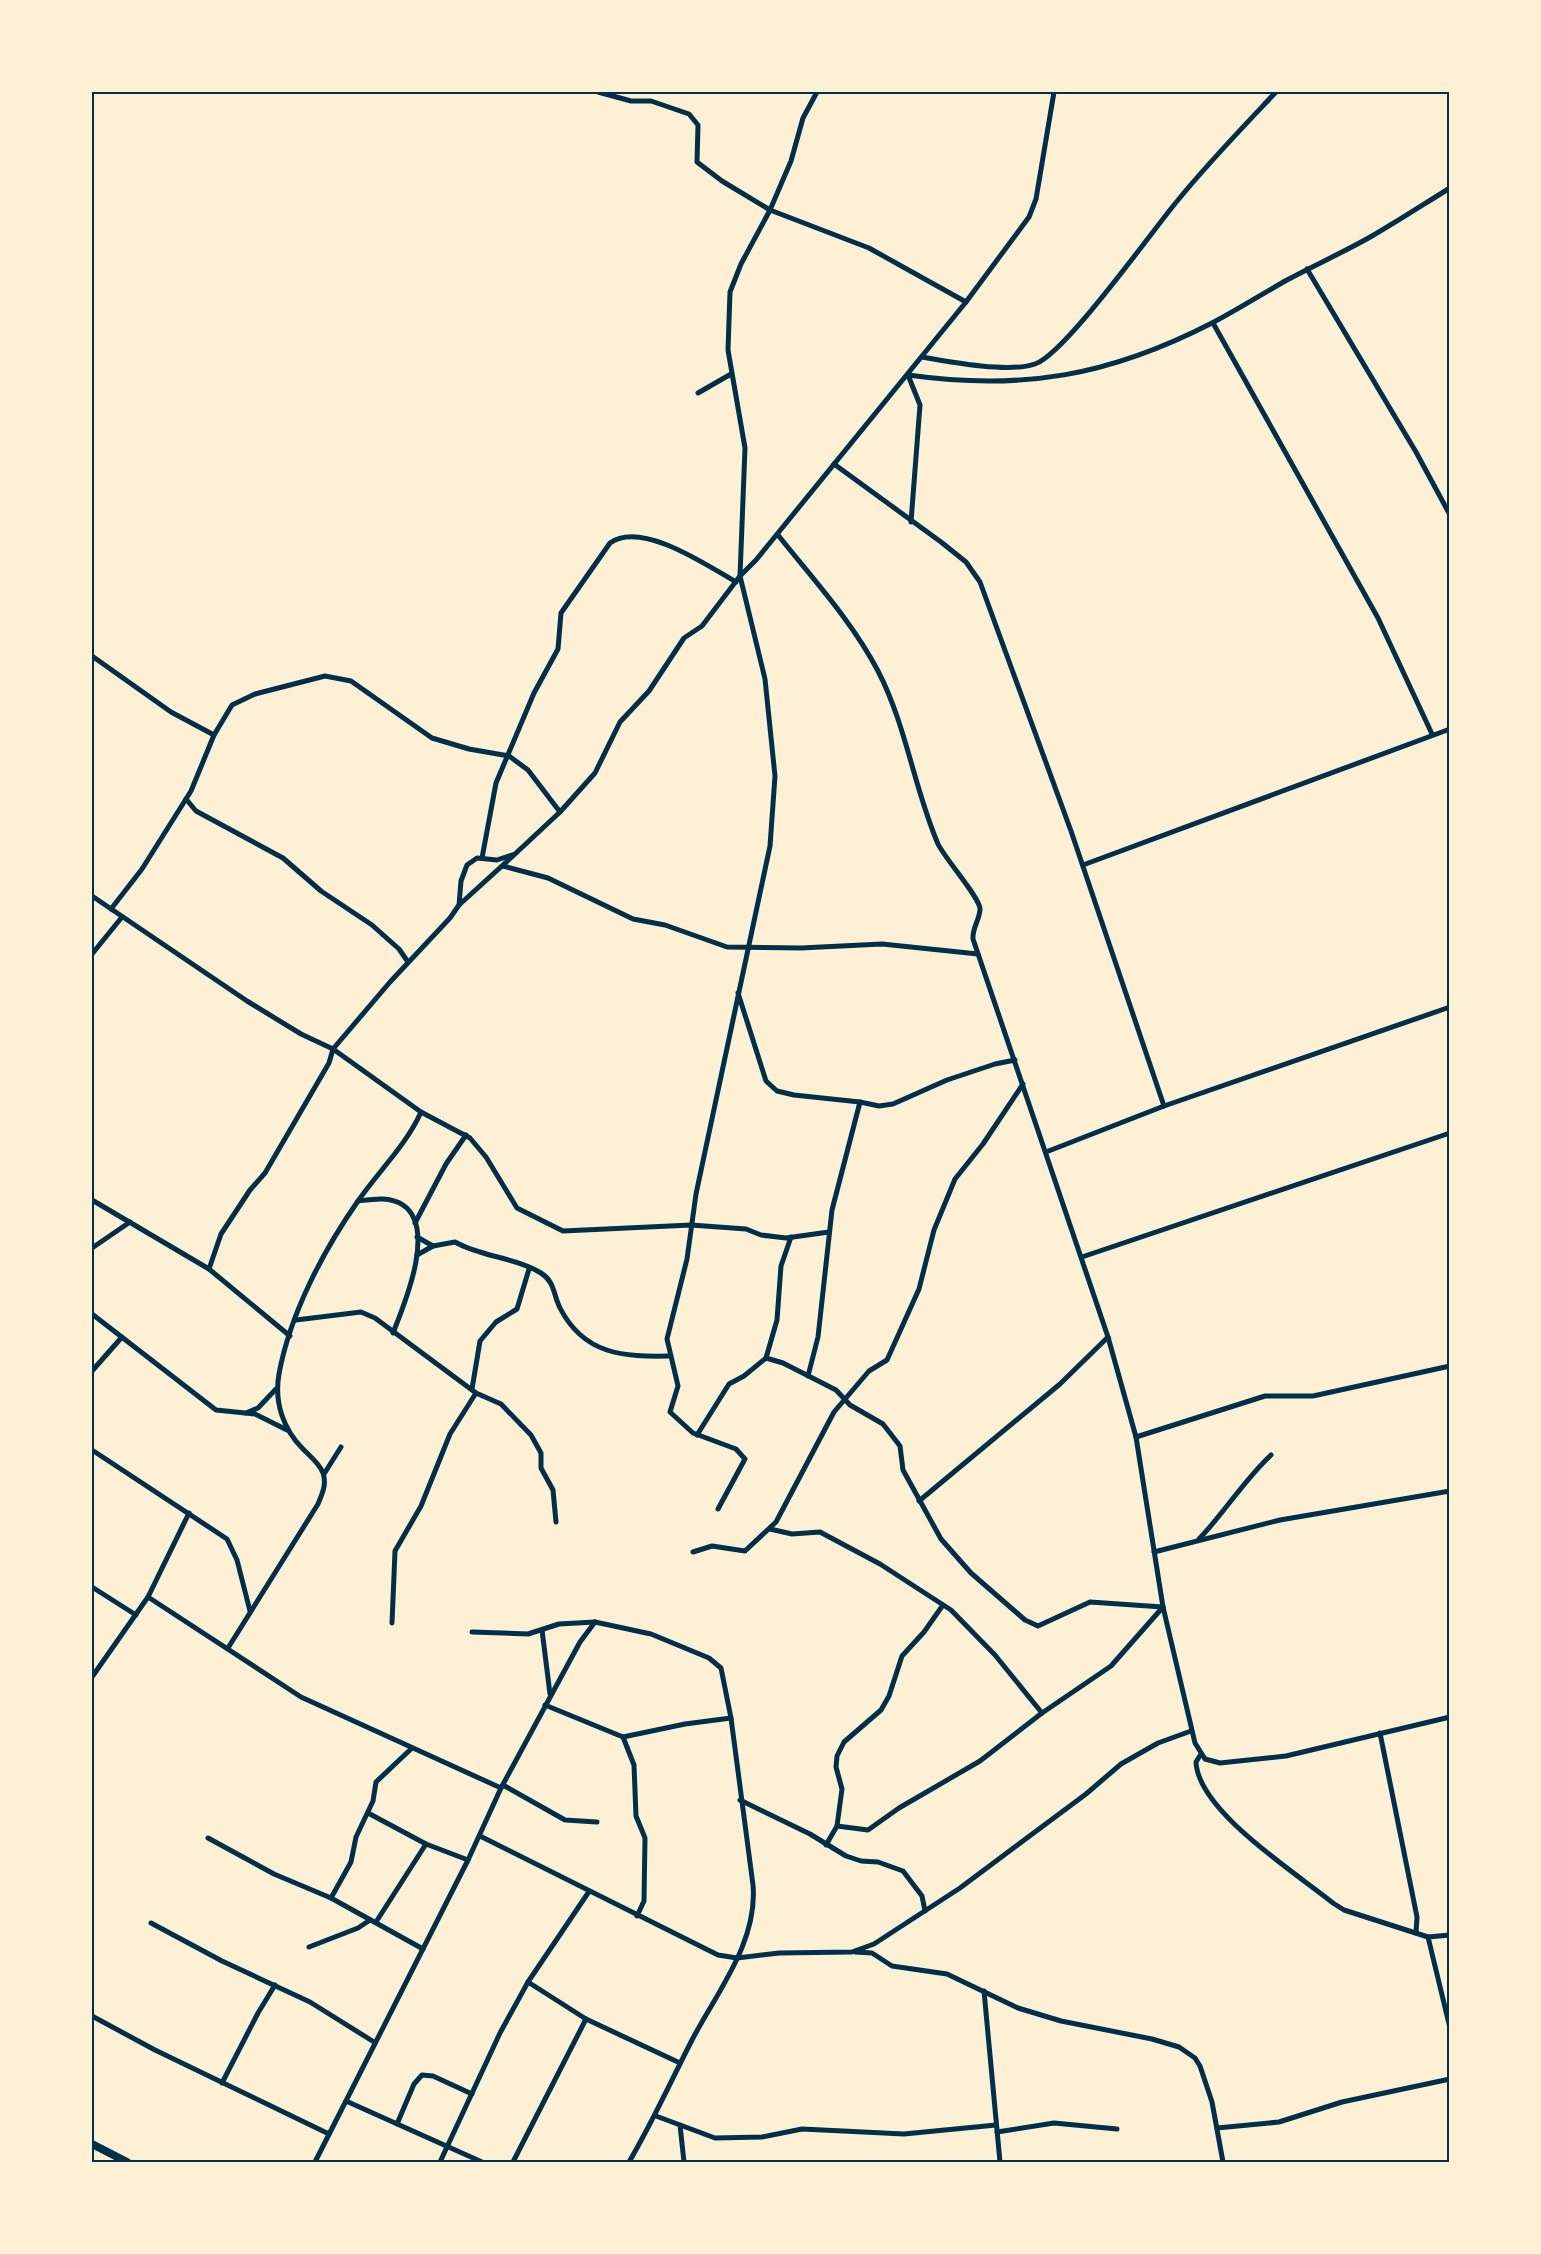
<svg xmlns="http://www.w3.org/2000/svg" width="1541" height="2254" font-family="'Open Sans',sans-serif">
  <rect width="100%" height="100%" fill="#fdf0d5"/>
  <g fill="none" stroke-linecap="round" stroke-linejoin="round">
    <!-- minor -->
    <g stroke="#003049" stroke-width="5">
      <path d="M 598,92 L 631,101 L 651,101 L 689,114 L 698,125 L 697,162 L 722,181 L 770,210 L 869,248 L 966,302"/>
      <path d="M 1307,269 L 1416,452 L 1450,515"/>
      <path d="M 1213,323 L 1378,618 L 1432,734"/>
      <path d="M 922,357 C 950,362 1009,373 1035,364 C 1065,354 1152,231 1178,200 C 1209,162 1243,127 1276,92"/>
      <path d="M 908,375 C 1022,391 1109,376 1212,323 C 1237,310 1262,294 1287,280 C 1315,265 1344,252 1372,236 C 1398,221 1424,204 1450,188"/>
      <path d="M 908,375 L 920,405 L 911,522"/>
      <path d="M 698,393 L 731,374"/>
      <path d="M 834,464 L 941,542 L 966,562 L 980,582 L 1071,831 L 1164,1106"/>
      <path d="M 778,535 C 812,578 852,621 878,671 C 906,725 914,788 938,844 C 946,860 980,898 980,909 C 980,919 972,928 973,939 L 1108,1337 L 1136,1437 L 1163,1607 L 1195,1743 L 1205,1759 L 1220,1763 L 1286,1756 L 1450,1717"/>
      <path d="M 92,656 L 171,712 L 214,735"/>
      <path d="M 186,799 L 196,811 L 283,858 L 321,891 L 372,925 L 399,949 L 408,962"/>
      <path d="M 482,858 L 496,783 L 534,693 L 558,649 L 561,613 L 610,543 C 641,520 708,566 736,582"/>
      <path d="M 1083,865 L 1450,729"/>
      <path d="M 503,866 L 548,878 L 633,919 L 665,925 L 727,947 L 801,948 L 882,944 L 978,954"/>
      <path d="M 92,896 L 247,1001 L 301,1034 L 333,1049 L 390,982 L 450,918 L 459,905 L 461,881 L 467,865 L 477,858 L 497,860 L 515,854 L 560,812 L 595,773 L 620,722 L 649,691 L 684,638 L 702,626 L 740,576 L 756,560 L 966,302 L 1029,217 L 1036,199 L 1054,92"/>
      <path d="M 459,905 L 514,855"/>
      <path d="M 111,909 L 142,869 L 191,791 L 214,735 L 232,705 L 255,694 L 325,676 L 351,681 L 432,738 L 469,749 L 509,756 L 528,770 L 560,812"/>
      <path d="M 92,954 L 122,917"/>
      <path d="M 738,993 L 766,1081 L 777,1091 L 794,1095 L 860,1102 L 879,1106 L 893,1104 L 947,1080 L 995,1064 L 1015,1060"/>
      <path d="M 421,1112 L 470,1138 L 486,1157 L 517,1208 L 563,1231 L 691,1225 L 746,1229 L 761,1235 L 786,1238 L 829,1232"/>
      <path d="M 1046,1152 L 1164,1106 L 1450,1007"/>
      <path d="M 92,1200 L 209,1269 L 290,1336"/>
      <path d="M 358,1201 C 373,1199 390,1196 403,1205 C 437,1228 404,1305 393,1333"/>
      <path d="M 415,1223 L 446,1164 L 466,1135"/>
      <path d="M 417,1237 L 433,1246"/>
      <path d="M 92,1248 L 130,1222"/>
      <path d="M 417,1255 L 433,1246 L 455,1242 C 481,1257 515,1257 541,1273 C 555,1282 553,1294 560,1308 C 584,1355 624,1357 670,1356"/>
      <path d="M 1082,1257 L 1450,1133"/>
      <path d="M 209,1269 L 221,1234 L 250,1190 L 265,1173 L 329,1063 L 333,1049 L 421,1112 C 407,1144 378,1172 358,1201 C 323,1251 290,1314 279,1374 C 274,1402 283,1429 303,1449 C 310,1456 320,1464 323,1473 C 327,1484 322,1494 318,1504 L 228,1648"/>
      <path d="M 92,1314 L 216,1410 L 255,1414 L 287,1430"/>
      <path d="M 296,1320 L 361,1312 L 375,1318 L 476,1393 L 501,1404 L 531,1435 L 541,1453 L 541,1468 L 553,1490 L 556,1522"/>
      <path d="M 766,1358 L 783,1363 L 836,1390 L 850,1405 L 883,1424 L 900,1446 L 903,1470 L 941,1539 L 971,1573 L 1025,1620 L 1038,1626 L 1090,1602 L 1163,1607"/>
      <path d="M 92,1371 L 122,1337"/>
      <path d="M 808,1376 L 818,1337 L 832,1210 L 860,1102"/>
      <path d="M 472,1389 L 480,1341 L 496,1322 L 517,1309 L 529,1269"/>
      <path d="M 246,1413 L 258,1408 L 276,1389"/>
      <path d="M 697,1435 L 729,1384 L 744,1376 L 766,1358 L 777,1320 L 781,1266 L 791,1237"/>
      <path d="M 1136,1437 L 1265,1396 L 1313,1396 L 1450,1366"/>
      <path d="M 92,1450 L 227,1539 L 237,1560 L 250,1611"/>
      <path d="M 324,1474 L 341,1447"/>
      <path d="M 919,1501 L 1060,1384 L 1108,1337"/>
      <path d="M 718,1509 L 745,1459 L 736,1449 L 693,1433 L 670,1412 L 678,1386 L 667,1339 L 687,1259 L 696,1194 L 770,846 L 775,776 L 765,679 L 740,576 L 745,448 L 728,350 L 730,292 L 741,264 L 770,210 L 791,161 L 803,118 L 817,92"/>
      <path d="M 770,1529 L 792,1534 L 820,1532 L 880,1564 L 951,1610 L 995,1655 L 1042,1713"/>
      <path d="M 1199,1539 C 1225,1512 1244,1480 1271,1455"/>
      <path d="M 693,1552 L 712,1546 L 745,1551 L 776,1522 L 834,1412 L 869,1371 L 887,1360 L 919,1289 L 934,1230 L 955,1179 L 983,1144 L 1023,1084"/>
      <path d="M 1154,1552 L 1280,1520 L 1450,1491"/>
      <path d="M 92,1587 L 136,1615"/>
      <path d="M 148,1597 L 301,1697 L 501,1788"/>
      <path d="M 392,1623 L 395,1551 L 421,1506 L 450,1434 L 476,1393"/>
      <path d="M 542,1630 L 550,1694"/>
      <path d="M 472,1632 L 528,1634 L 559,1624 L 595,1622 L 651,1634 L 709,1658 L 721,1668 L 731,1718 L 753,1885 C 758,1942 717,1992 692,2040 C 671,2081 652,2123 629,2162"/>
      <path d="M 92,1677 L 148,1597 L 189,1513"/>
      <path d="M 545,1705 L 623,1737"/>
      <path d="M 1380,1733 L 1417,1917 L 1416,1933"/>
      <path d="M 1201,1754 L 1196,1762 C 1198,1811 1296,1873 1333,1903 L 1344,1910 L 1428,1937 L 1450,1935"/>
      <path d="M 503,1785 L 565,1820 L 597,1822"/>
      <path d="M 740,1800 L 810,1834 L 846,1856 L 861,1861 L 878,1862 L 903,1871 L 922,1896 L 925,1911"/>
      <path d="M 368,1813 L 426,1844"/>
      <path d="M 837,1826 L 868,1830 L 899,1808 L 980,1761 L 1042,1713 L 1111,1666 L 1163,1607"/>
      <path d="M 480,1836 L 718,1955 L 737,1958 L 779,1953 L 852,1952 L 874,1944 L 960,1888 L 1086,1794 L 1121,1764 L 1158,1743 L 1191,1731"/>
      <path d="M 208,1838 L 274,1874 L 331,1898 L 423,1949"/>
      <path d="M 826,1845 L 837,1826 L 842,1789 L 836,1767 L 837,1756 L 844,1742 L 881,1710 L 889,1696 L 902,1656 L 924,1632 L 943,1605"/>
      <path d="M 331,1898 L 351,1862 L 356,1837 L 373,1801 L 376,1782 L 412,1748"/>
      <path d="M 637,1916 L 644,1901 L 645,1838 L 636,1816 L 634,1765 L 623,1737 L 685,1724 L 731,1718"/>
      <path d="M 376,1922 L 426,1844 L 468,1860"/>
      <path d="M 151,1923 L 222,1961 L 310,2002 L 374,2042"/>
      <path d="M 1428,1937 L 1450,2028"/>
      <path d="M 309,1947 L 358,1928 L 370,1920"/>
      <path d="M 855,1952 L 872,1953 L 892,1966 L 947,1974 L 1018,2008 L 1061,2021 L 1152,2039 L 1179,2047 L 1195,2058 L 1200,2066 L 1212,2102 L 1223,2162"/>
      <path d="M 528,1982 L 586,2019 L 680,2063"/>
      <path d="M 984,1991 L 1000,2162"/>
      <path d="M 92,2016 L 155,2050 L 329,2134"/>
      <path d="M 222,2083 L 258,2013 L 275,1985"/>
      <path d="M 346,2101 L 482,2162"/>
      <path d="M 656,2116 L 715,2138 L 762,2137 L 802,2129 L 904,2134 L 996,2125"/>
      <path d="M 397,2124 L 414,2084 L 422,2075 L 433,2076 L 472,2094"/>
      <path d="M 680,2125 L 684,2162"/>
      <path d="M 1217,2128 L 1279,2122 L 1342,2102 L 1450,2079"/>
      <path d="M 997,2132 L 1054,2123 L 1117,2129"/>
      <path d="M 315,2162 L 468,1860 L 501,1788 L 580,1642 L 595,1622"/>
      <path d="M 440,2162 L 500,2033 L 528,1982 L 588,1893"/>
      <path d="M 513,2162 L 586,2019"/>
    </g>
    <!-- secondary -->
    <path stroke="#003049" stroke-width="8" d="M 92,2144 L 127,2162"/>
  </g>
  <!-- border -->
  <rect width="1541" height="2254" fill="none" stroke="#fdf0d5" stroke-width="186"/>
  <rect x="93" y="93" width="1355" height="2068" fill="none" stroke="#003049" stroke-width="2"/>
</svg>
